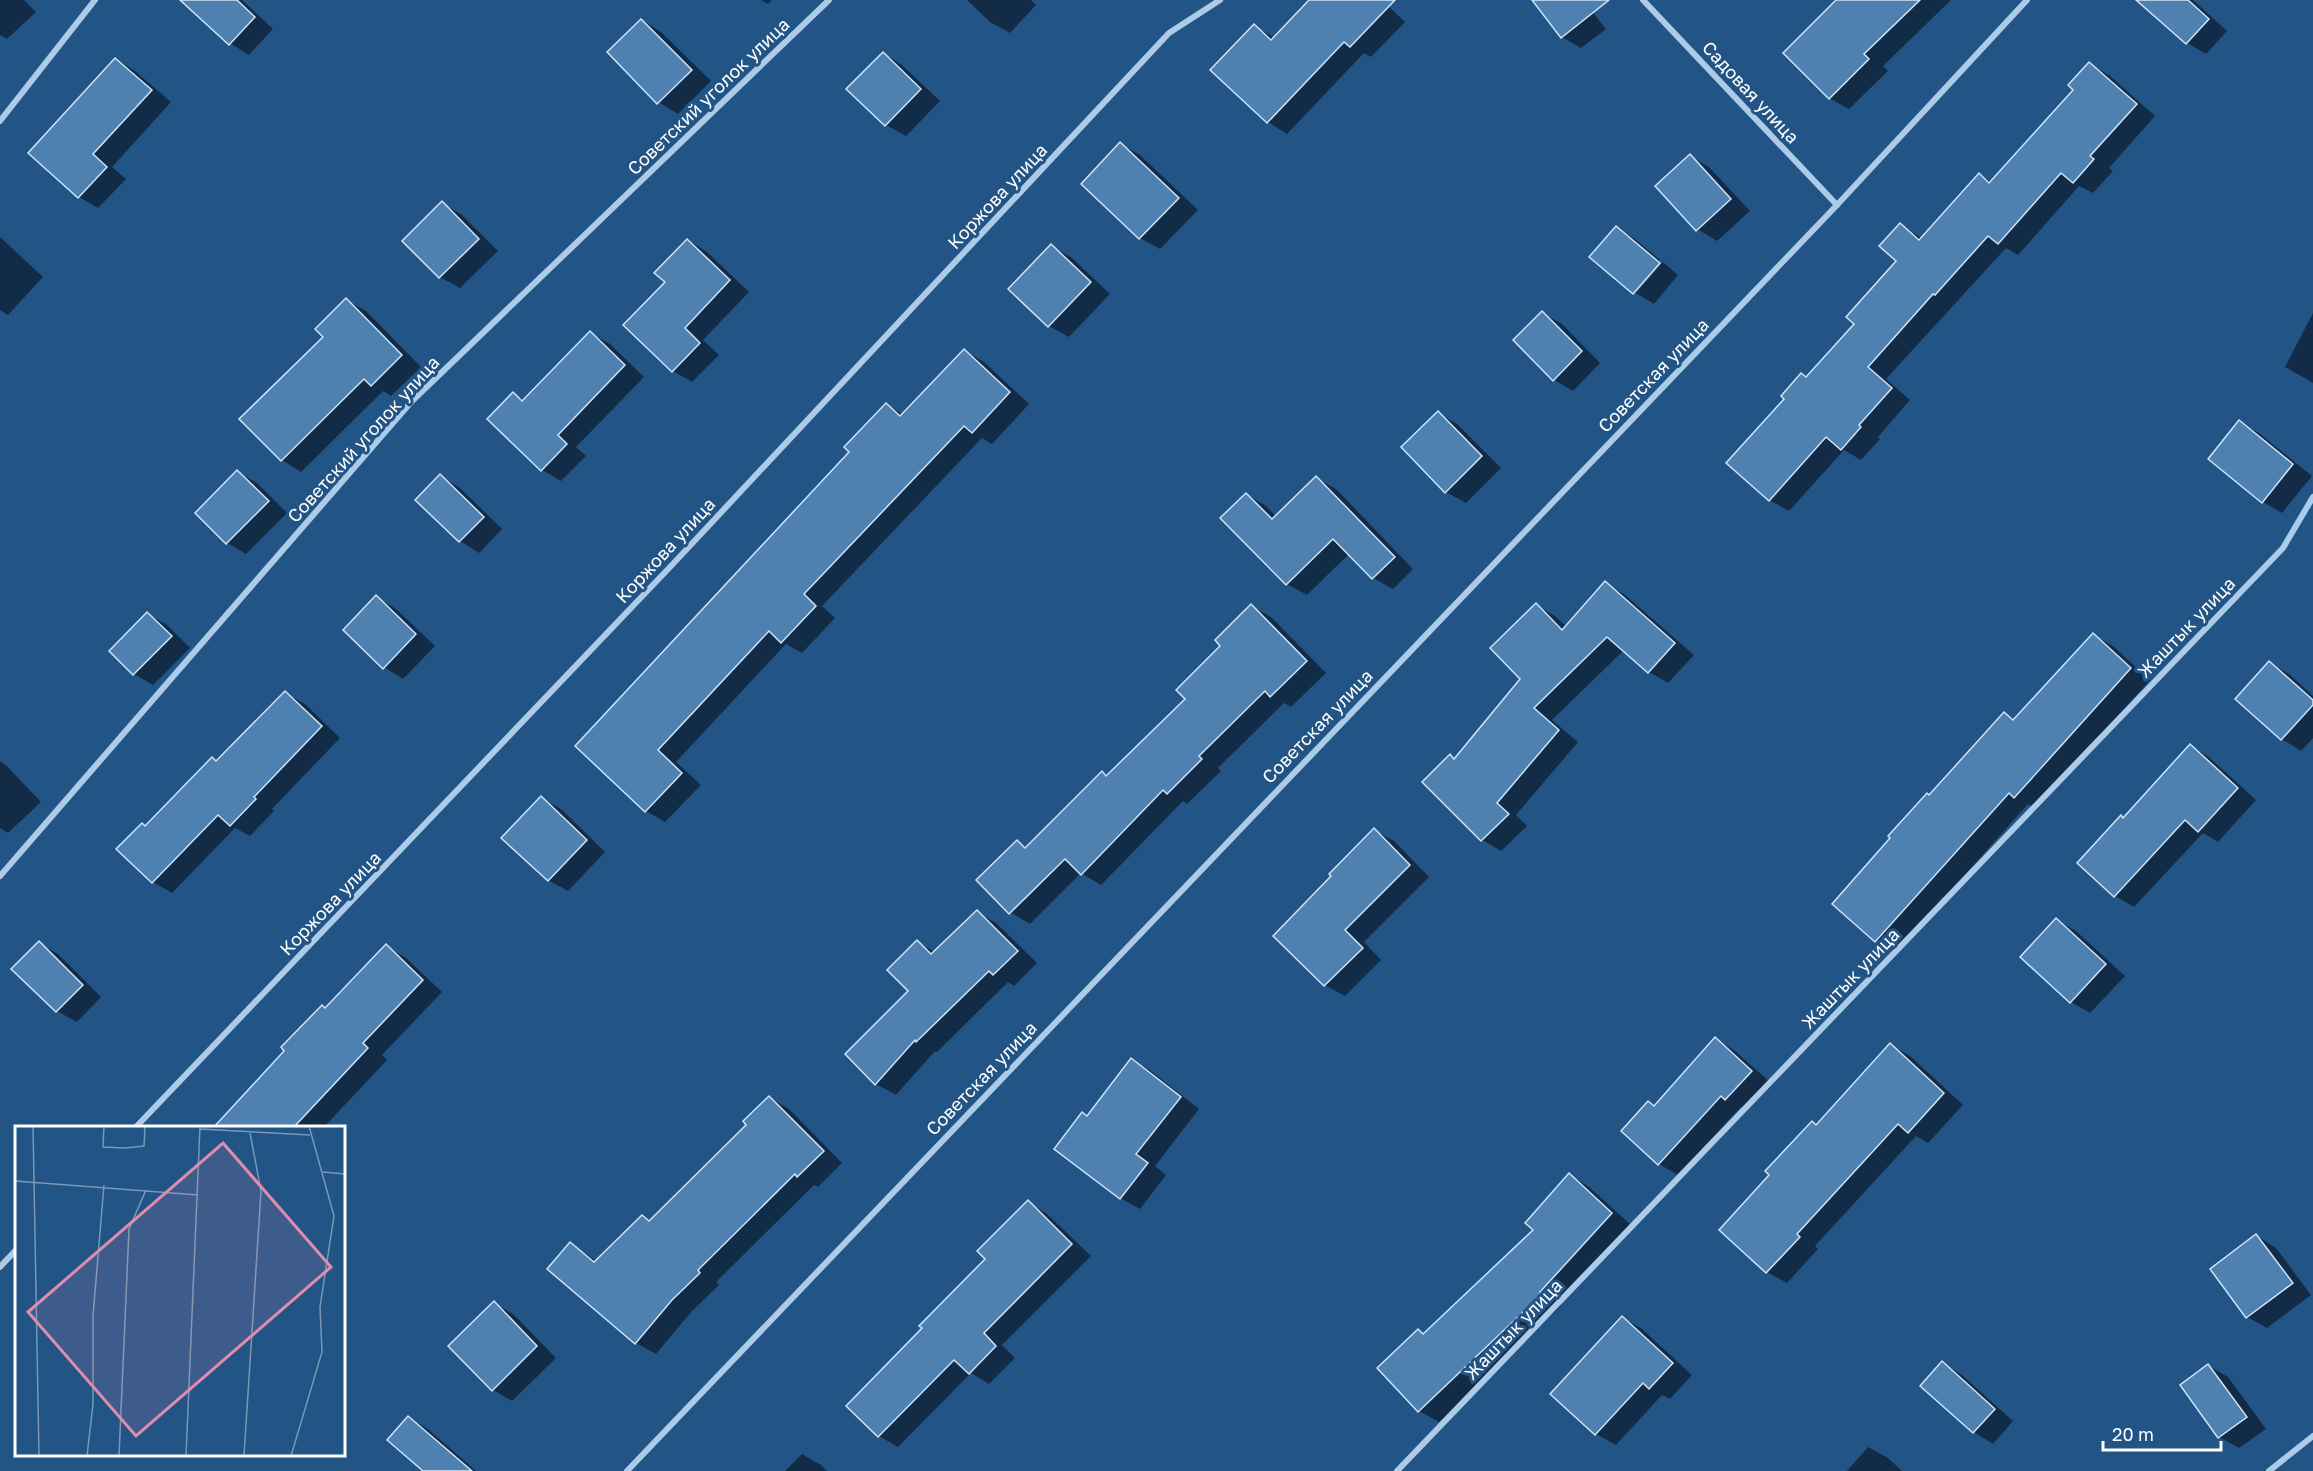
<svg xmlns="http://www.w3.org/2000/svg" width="2313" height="1471" font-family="'Golos Text',sans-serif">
  <rect width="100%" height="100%" fill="#225486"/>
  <!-- shadow -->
  <g fill="#0007">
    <path d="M 0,0 L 24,0 L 36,12 L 7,39 L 0,35 Z"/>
    <path d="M 182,0 L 242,0 L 273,29 L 249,55 L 230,43 Z"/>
    <path d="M 761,0 L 772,0 L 768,4 Z"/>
    <path d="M 967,0 L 1031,0 L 1036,5 L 1010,33 L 990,22 Z"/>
    <path d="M 1311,0 L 1382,0 L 1405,22 L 1371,57 L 1364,53 L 1287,134 L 1268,122 L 1254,26 L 1275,38 Z"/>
    <path d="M 1534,0 L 1583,0 L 1606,29 L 1581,48 L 1562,37 Z"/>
    <path d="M 1857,0 L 1951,0 L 1883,66 L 1888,71 L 1849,109 L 1829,98 Z"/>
    <path d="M 2147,0 L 2193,0 L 2227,31 L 2206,54 L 2187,43 Z"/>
    <path d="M 642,20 L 661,32 L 711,81 L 678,114 L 658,102 Z"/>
    <path d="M 883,53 L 902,65 L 940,101 L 906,136 L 886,125 L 848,89 Z"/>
    <path d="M 116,59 L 135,71 L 171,102 L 112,167 L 126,179 L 98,208 L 79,197 Z"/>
    <path d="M 2089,64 L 2109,75 L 2155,116 L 2109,168 L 2113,171 L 2093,193 L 2079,186 L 2018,255 L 2006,248 L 1886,379 L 1910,400 L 1878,437 L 1880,439 L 1861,460 L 1844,450 L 1789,511 L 1769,500 L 1807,378 L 1856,324 L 1898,261 L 1900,225 L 1923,239 L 1979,175 L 1992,182 L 2075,89 Z"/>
    <path d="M 1120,144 L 1140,155 L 1198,210 L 1160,249 L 1140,238 L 1083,183 Z"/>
    <path d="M 1690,156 L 1709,167 L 1750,211 L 1717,241 L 1697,229 Z"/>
    <path d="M 442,203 L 462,215 L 498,251 L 460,288 L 440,277 L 404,241 Z"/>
    <path d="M 1616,228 L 1635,239 L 1660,260 L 1633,292 Z"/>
    <path d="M 0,237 L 43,277 L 8,315 L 0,310 Z"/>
    <path d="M 688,240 L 707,252 L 749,292 L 703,340 L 719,355 L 692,382 L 673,371 L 667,282 Z"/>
    <path d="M 1051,246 L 1071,257 L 1110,294 L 1069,337 L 1049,326 Z"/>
    <path d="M 1663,262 L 1678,275 L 1654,304 L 1634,292 L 1637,292 Z"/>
    <path d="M 346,300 L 366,311 L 421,367 L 391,396 L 383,391 L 301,472 L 282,460 L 325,337 Z"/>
    <path d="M 1542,313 L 1562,324 L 1600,363 L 1573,391 L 1553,379 Z"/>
    <path d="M 2313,313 L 2313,383 L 2285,367 Z"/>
    <path d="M 590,333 L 610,344 L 644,377 L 576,447 L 586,456 L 561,481 L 542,470 L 514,394 L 524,400 Z"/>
    <path d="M 965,351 L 984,362 L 1029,404 L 992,444 L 982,438 L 822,606 L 835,618 L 802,653 L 786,644 L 676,762 L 701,785 L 665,822 L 646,811 L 577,746 L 851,451 L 887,405 L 904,415 Z"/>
    <path d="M 1438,413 L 1457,424 L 1501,468 L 1466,503 L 1446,492 Z"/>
    <path d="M 2239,422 L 2259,433 L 2312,476 L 2282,513 L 2263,502 Z"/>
    <path d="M 238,472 L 257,483 L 287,513 L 246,554 L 227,543 Z"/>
    <path d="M 440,476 L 460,488 L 502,529 L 479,553 L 460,541 L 417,500 Z"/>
    <path d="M 1316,478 L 1336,489 L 1413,569 L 1393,589 L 1373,578 L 1349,554 L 1307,595 L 1287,584 L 1222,518 L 1246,494 L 1266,506 L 1277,517 Z"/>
    <path d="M 1606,583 L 1625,595 L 1694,655 L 1668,683 L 1649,672 L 1624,650 L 1552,720 L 1578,742 L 1516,815 L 1527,826 L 1501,851 L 1482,840 L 1450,756 L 1455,759 L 1522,679 L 1536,605 L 1555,616 L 1567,627 Z"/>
    <path d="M 376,597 L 396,609 L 435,646 L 403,679 L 384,667 Z"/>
    <path d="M 1251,606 L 1271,617 L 1326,673 L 1291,707 L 1284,703 L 1218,768 L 1221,771 L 1187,804 L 1183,801 L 1101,885 L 1081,873 L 1030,924 L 1010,912 L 1017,841 L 1028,848 L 1102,773 L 1108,777 L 1187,699 Z"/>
    <path d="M 148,614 L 167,625 L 190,648 L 153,685 L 134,674 Z"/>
    <path d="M 2093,635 L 2113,646 L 2150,680 L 2035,808 L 2028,804 L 1896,952 L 1876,941 L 1834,903 L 2004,714 L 2015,720 Z"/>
    <path d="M 2270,663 L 2289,674 L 2313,696 L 2313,738 L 2301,751 L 2282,739 L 2237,698 Z"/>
    <path d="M 285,693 L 305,704 L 340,738 L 272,809 L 274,811 L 250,836 L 235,828 L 172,893 L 153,882 L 213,759 L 217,762 Z"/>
    <path d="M 2191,746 L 2210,758 L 2256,800 L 2218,842 L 2203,833 L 2134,907 L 2115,896 L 2124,819 Z"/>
    <path d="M 0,761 L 6,765 L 41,802 L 8,833 L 0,828 Z"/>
    <path d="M 541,798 L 561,809 L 605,852 L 568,891 L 548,880 Z"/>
    <path d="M 1374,830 L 1394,841 L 1429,877 L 1364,942 L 1381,960 L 1345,996 L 1325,985 L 1333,876 Z"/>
    <path d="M 977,912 L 996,923 L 1037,963 L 1014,986 L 1008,982 L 937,1052 L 935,1051 L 896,1095 L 876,1084 L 847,1054 L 910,991 L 917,942 L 935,952 Z"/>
    <path d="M 2057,920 L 2076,931 L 2125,976 L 2090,1013 L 2071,1002 Z"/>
    <path d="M 39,943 L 58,954 L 101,997 L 77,1022 L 57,1011 L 14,969 Z"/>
    <path d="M 386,946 L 406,958 L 442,992 L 382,1055 L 387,1060 L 323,1128 L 229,1128 L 326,1009 Z"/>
    <path d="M 1716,1039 L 1735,1051 L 1771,1083 L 1746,1110 L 1741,1107 L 1678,1175 L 1659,1164 L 1655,1107 Z"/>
    <path d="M 1891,1045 L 1910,1056 L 1963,1105 L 1928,1143 L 1916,1136 L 1815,1246 L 1818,1249 L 1787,1283 L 1767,1272 L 1721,1230 Z"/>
    <path d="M 1132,1060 L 1151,1071 L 1199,1109 L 1155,1166 L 1166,1175 L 1140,1209 L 1120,1198 L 1088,1117 Z"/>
    <path d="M 769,1097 L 789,1109 L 842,1163 L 818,1187 L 814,1185 L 716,1282 L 719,1285 L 692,1311 L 656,1354 L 636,1343 L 549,1269 L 570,1244 L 597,1261 L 643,1216 L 651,1221 L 748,1125 Z"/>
    <path d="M 1570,1175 L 1589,1187 L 1631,1225 L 1559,1304 L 1561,1306 L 1439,1422 L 1419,1411 L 1379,1368 L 1418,1331 L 1424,1335 L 1536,1230 Z"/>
    <path d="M 1028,1202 L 1047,1214 L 1091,1256 L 1002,1345 L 1015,1358 L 989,1384 L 971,1373 L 898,1447 L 879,1436 L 924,1328 L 987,1259 Z"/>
    <path d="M 2257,1236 L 2276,1248 L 2311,1295 L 2267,1328 L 2247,1317 Z"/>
    <path d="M 494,1303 L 513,1314 L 556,1358 L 512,1401 L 493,1390 Z"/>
    <path d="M 1623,1318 L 1642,1329 L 1692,1375 L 1670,1399 L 1662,1395 L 1616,1445 L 1596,1434 Z"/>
    <path d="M 1942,1363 L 1962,1375 L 2013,1421 L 1993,1444 L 1974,1432 Z"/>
    <path d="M 2209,1366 L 2228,1377 L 2266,1429 L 2239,1448 L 2219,1437 L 2182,1386 Z"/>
    <path d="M 409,1418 L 428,1429 L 476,1471 L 425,1471 Z"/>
    <path d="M 1868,1447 L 1888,1458 L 1902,1471 L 1847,1471 Z"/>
    <path d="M 802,1454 L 821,1465 L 827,1471 L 785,1471 Z"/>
  </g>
  <!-- building -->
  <g fill="#4e80b0" stroke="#d0e4f7" stroke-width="1.5">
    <path d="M 180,0 L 237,0 L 255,17 L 229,45 Z"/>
    <path d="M 1309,0 L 1395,0 L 1350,47 L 1344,42 L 1267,123 L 1210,70 L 1254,24 L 1271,40 Z"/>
    <path d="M 1532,0 L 1609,0 L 1561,38 Z"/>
    <path d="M 1836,0 L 1920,0 L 1864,54 L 1869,59 L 1829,99 L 1783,53 Z"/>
    <path d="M 2136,0 L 2188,0 L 2209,19 L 2186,44 Z"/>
    <path d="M 641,19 L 692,70 L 657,104 L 607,52 Z"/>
    <path d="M 883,52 L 921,89 L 885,126 L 846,89 Z"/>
    <path d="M 115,58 L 152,90 L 93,154 L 107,167 L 78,198 L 28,153 Z"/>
    <path d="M 2089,62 L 2137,104 L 2090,156 L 2094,159 L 2073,183 L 2061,173 L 1998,244 L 1988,236 L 1935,295 L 1933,294 L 1868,367 L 1892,388 L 1859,425 L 1861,427 L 1841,450 L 1826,437 L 1769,501 L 1726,463 L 1784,399 L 1781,396 L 1801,373 L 1806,377 L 1854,324 L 1846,317 L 1896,261 L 1879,246 L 1900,223 L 1919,240 L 1979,173 L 1989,183 L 2073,90 L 2068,85 Z"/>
    <path d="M 1120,142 L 1179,198 L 1139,239 L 1081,184 Z"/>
    <path d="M 1690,154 L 1731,199 L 1696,231 L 1655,186 Z"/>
    <path d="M 442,201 L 479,239 L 439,278 L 402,241 Z"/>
    <path d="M 1616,226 L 1660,263 L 1633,294 L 1589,257 Z"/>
    <path d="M 687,239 L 730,280 L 685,328 L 700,343 L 672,372 L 623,325 L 665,282 L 654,273 Z"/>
    <path d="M 1051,244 L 1091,282 L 1048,327 L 1008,289 Z"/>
    <path d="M 346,298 L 402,355 L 371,386 L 364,379 L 281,461 L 239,419 L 323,337 L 315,329 Z"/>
    <path d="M 1542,311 L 1582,351 L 1553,381 L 1513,340 Z"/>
    <path d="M 590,331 L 625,365 L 558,435 L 567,444 L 541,471 L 487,419 L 513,392 L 522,401 Z"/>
    <path d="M 964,349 L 1010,392 L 972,433 L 964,426 L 804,594 L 816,606 L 781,643 L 769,631 L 658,750 L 682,773 L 645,812 L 575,746 L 849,452 L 844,447 L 886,403 L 900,416 Z"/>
    <path d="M 1438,411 L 1482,456 L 1445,493 L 1401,447 Z"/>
    <path d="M 2239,420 L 2293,464 L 2262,503 L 2208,459 Z"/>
    <path d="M 237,470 L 269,501 L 226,544 L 195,513 Z"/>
    <path d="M 440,474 L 484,517 L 459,542 L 415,500 Z"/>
    <path d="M 1316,476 L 1395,557 L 1372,579 L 1333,539 L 1286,585 L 1220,518 L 1246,493 L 1272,519 Z"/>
    <path d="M 1605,581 L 1675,643 L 1648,673 L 1607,637 L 1534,708 L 1559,730 L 1497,803 L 1509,814 L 1481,841 L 1422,782 L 1450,754 L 1454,759 L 1520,679 L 1490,648 L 1536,603 L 1562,630 Z"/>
    <path d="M 376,595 L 416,634 L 383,669 L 343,630 Z"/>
    <path d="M 1251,604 L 1307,661 L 1270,697 L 1265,691 L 1199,756 L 1202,759 L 1167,794 L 1163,790 L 1081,875 L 1065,859 L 1009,914 L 976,880 L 1017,840 L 1025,848 L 1102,771 L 1106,776 L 1185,699 L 1176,690 L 1220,646 L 1215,640 Z"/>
    <path d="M 147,612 L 172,636 L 133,675 L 109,651 Z"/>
    <path d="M 2093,633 L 2131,668 L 2014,798 L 2009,793 L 1875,942 L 1832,904 L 1890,838 L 1888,836 L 1927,793 L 1929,795 L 2004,712 L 2013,720 Z"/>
    <path d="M 2269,661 L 2313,700 L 2313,705 L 2281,740 L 2235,699 Z"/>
    <path d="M 285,691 L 322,726 L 254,797 L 256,799 L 230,826 L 218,815 L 152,883 L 116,849 L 142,823 L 145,826 L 212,757 L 216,761 Z"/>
    <path d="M 2190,744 L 2238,788 L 2198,832 L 2185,820 L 2114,897 L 2077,863 L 2121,815 L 2123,818 Z"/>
    <path d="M 541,796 L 587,840 L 548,881 L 501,838 Z"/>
    <path d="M 1374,828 L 1410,865 L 1345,930 L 1363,948 L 1324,986 L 1273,936 L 1331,876 L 1329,874 Z"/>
    <path d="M 977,910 L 1018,951 L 993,975 L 989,971 L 916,1042 L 915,1040 L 875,1085 L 845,1054 L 908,991 L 887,970 L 917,940 L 931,954 Z"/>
    <path d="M 2056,918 L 2106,964 L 2070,1003 L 2020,957 Z"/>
    <path d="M 39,941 L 83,985 L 56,1012 L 11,969 Z"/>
    <path d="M 386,944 L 423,980 L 363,1043 L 368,1048 L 293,1128 L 213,1128 L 284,1051 L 281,1047 L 322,1005 L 325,1008 Z"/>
    <path d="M 1715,1037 L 1752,1071 L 1725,1100 L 1721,1096 L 1658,1165 L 1621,1131 L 1648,1101 L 1654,1106 Z"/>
    <path d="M 1890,1043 L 1944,1093 L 1908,1133 L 1898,1124 L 1797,1234 L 1800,1237 L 1766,1273 L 1719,1230 L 1769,1175 L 1765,1171 L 1812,1121 L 1816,1125 Z"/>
    <path d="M 1131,1058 L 1181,1097 L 1136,1154 L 1148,1163 L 1120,1199 L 1054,1149 L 1082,1112 L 1087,1116 Z"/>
    <path d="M 769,1096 L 824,1151 L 797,1177 L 795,1174 L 698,1270 L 700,1273 L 672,1300 L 635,1344 L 547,1269 L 570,1242 L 594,1262 L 642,1215 L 649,1221 L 746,1125 L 743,1121 Z"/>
    <path d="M 1569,1173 L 1612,1213 L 1540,1292 L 1542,1294 L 1418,1412 L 1377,1368 L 1418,1329 L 1423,1334 L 1533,1230 L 1525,1223 Z"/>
    <path d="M 1028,1200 L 1072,1244 L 984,1333 L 996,1346 L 969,1374 L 954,1360 L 878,1437 L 846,1406 L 922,1328 L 919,1326 L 985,1259 L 977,1251 Z"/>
    <path d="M 2256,1234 L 2293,1283 L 2246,1318 L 2210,1269 Z"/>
    <path d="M 494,1301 L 537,1346 L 492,1391 L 448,1346 Z"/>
    <path d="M 1622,1316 L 1673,1363 L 1649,1389 L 1643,1383 L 1595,1435 L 1550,1394 Z"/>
    <path d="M 1942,1361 L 1995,1409 L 1973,1433 L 1920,1386 Z"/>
    <path d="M 2208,1364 L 2247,1417 L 2218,1438 L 2180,1385 Z"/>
    <path d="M 408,1416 L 472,1471 L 423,1471 L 387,1440 Z"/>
  </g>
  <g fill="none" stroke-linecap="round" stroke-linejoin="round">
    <!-- minor -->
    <g stroke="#abcbe9" stroke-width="6">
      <path d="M 1643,0 L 1837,205"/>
      <path d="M 0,121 L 95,0"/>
      <path d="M 0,876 L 412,401 L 829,0"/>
      <path d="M 135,1128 L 671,566 L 1169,33 L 1220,0"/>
      <path d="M 0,1267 L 16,1250"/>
      <path d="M 627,1471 L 1837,205 L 2027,0"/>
      <path d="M 1397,1471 L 2283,548 L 2313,497"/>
      <path d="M 2269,1471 L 2313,1436"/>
    </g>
  </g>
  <g text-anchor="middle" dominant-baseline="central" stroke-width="6" stroke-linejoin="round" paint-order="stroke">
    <!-- street labels -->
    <g font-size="18" fill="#fff" stroke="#225486">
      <text transform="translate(1751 92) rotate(47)">Садовая улица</text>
      <text transform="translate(708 96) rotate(-44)">Советский уголок улица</text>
      <text transform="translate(997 196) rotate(-47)">Коржова улица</text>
      <text transform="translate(1653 375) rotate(-46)">Советская улица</text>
      <text transform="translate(363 439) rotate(-48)">Советский уголок улица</text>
      <text transform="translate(665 550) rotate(-47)">Коржова улица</text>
      <text transform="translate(2186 627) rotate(-46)">Жаштык улица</text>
      <text transform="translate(1317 726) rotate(-46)">Советская улица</text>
      <text transform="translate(330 903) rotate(-46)">Коржова улица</text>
      <text transform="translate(1850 978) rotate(-46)">Жаштык улица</text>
      <text transform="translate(981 1078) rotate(-46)">Советская улица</text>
      <text transform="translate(1513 1329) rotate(-46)">Жаштык улица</text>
    </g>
  </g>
  <!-- overview -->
  <g transform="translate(15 1126)">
    <rect width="330" height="330" fill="#225486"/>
    <path fill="none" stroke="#7a98b6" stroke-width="1.5" d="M 18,0 L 24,330M 89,0 L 88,21 L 110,22 L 129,20 L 130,0M 185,3 L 295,9M 308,46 L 330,48M 0,55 L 183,69M 72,330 L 78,278 L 78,190 L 89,59M 104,330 L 114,103 L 131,64M 171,330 L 185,0M 229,330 L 246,65 L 235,7M 276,330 L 307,226 L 305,181 L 319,90 L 294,0"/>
    <path fill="#e08cad" fill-opacity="0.15" stroke="#e08cad" stroke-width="3" d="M 208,17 L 316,141 L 121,310 L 13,186 Z"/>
    <rect width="330" height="330" fill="none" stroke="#fff" stroke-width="3"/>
  </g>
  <!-- scale -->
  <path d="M2103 1441v9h118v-9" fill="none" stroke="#ffffff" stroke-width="3"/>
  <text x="2112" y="1441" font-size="18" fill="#ffffff" stroke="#225486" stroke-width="4.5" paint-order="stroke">20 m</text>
</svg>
